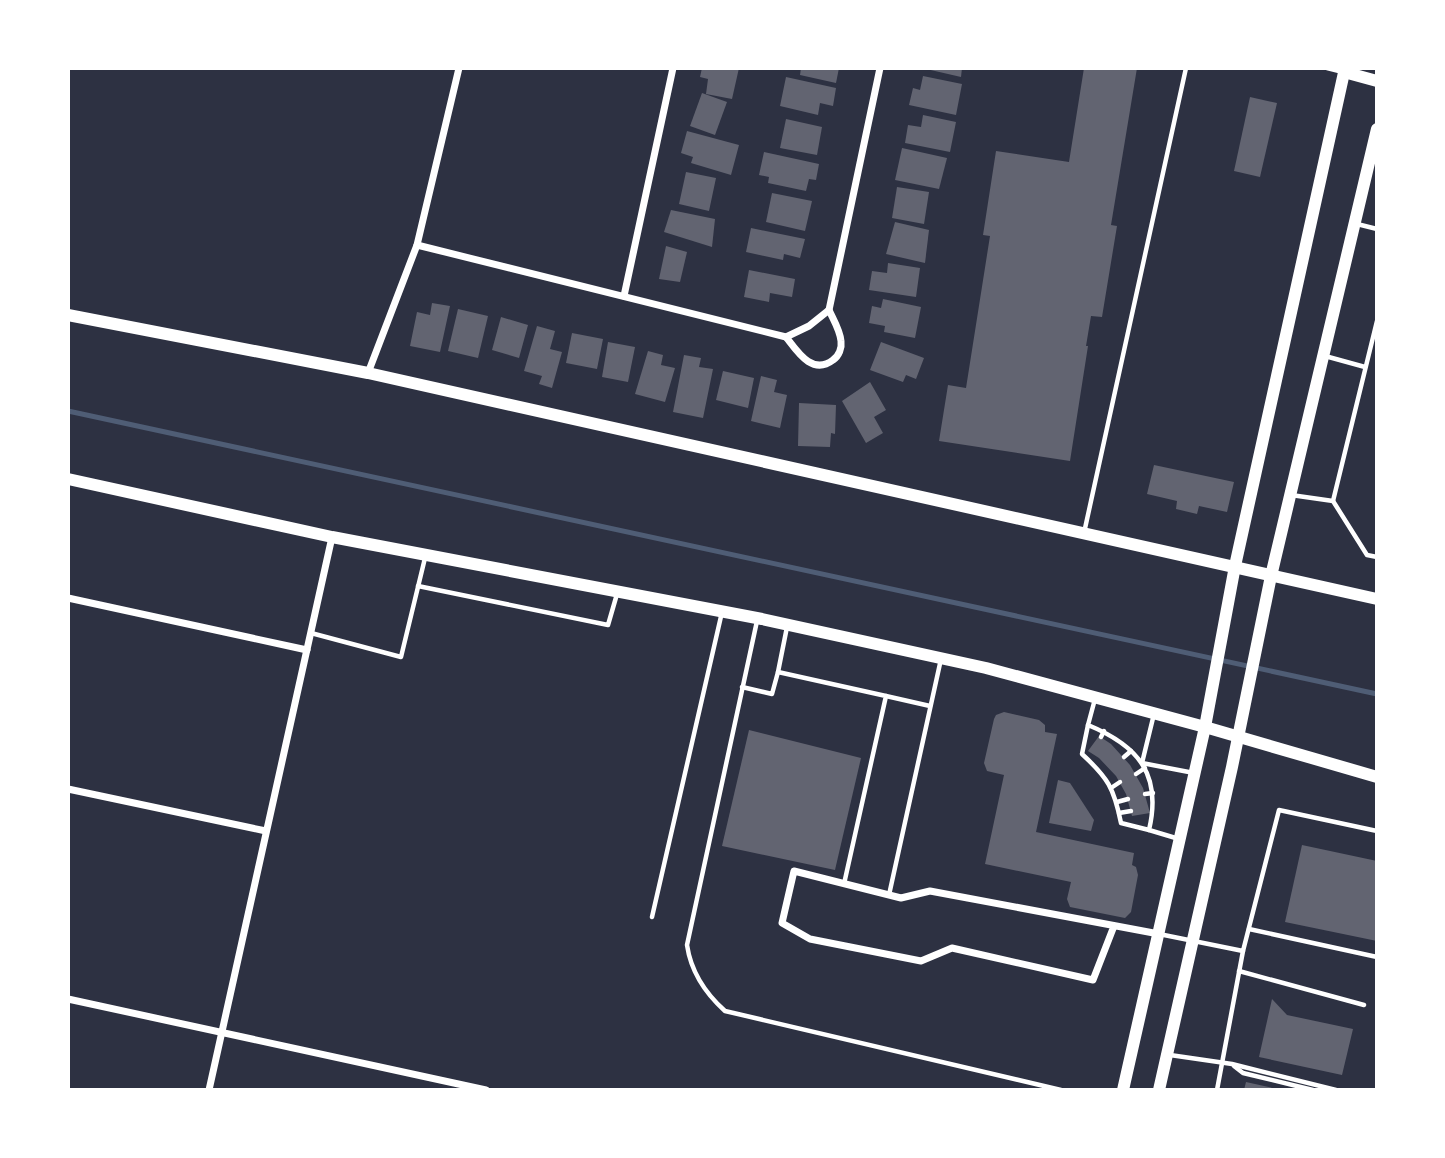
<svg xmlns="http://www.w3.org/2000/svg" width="1445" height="1158" font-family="Lato,sans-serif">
  <rect width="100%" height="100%" fill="#2d3142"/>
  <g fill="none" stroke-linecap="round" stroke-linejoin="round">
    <!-- stream -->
    <path stroke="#4f5d75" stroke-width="5" d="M 68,411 L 1377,694"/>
  </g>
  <!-- building -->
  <g fill="#626471">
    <path d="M 702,68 L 739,68 L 732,99 L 706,94 L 708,79 L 700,77 Z"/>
    <path d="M 801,68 L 839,68 L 836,83 L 800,75 Z"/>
    <path d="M 922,68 L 962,68 L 961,77 Z"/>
    <path d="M 1084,68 L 1137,68 L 1111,225 L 1117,226 L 1102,317 L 1091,316 L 1086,346 L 1088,346 L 1070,461 L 939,441 L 948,385 L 966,388 L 990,236 L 983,235 L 996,151 L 1069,162 Z"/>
    <path d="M 923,76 L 962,84 L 956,115 L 909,105 L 913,88 L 920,90 Z"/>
    <path d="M 786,77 L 836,88 L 833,106 L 820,103 L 818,115 L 780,106 Z"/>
    <path d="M 702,93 L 727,102 L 715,135 L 690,126 Z"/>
    <path d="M 1250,97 L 1277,103 L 1260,177 L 1234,171 Z"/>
    <path d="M 923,115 L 956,122 L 950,152 L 905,143 L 908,125 L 921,127 Z"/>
    <path d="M 786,119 L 822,127 L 817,155 L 780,148 Z"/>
    <path d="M 687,131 L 739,145 L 731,175 L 691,163 L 693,157 L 681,153 Z"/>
    <path d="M 902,148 L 947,158 L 939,189 L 895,180 Z"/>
    <path d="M 764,152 L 819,164 L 816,180 L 809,179 L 806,191 L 768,183 L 769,177 L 759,175 Z"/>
    <path d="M 686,172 L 716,178 L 709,211 L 679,204 Z"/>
    <path d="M 897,187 L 929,192 L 924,224 L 892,218 Z"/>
    <path d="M 772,193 L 812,201 L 805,231 L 766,222 Z"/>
    <path d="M 671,210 L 715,219 L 712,247 L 664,232 Z"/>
    <path d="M 895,222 L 929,230 L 925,263 L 886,254 Z"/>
    <path d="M 751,228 L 805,239 L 800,258 L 784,254 L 783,260 L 746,252 Z"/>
    <path d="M 666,246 L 687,252 L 680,282 L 659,279 Z"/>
    <path d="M 888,263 L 920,268 L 916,297 L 869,290 L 872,271 L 887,273 Z"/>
    <path d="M 749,270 L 795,279 L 792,297 L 770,293 L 769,302 L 744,297 Z"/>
    <path d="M 883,299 L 921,307 L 915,338 L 884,332 L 885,326 L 869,323 L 872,306 L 881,308 Z"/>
    <path d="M 432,303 L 450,306 L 440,352 L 410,346 L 417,312 L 430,315 Z"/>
    <path d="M 458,309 L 488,316 L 478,358 L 448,351 Z"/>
    <path d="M 501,317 L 528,325 L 519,358 L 492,350 Z"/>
    <path d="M 537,326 L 555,331 L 550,349 L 562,352 L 552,388 L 539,384 L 542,376 L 524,371 Z"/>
    <path d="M 572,333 L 603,339 L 597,369 L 566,363 Z"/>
    <path d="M 608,342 L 635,347 L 628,382 L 602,377 Z"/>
    <path d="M 881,342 L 924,358 L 916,379 L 906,375 L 903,382 L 870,370 Z"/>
    <path d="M 648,351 L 663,355 L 661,365 L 675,368 L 665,402 L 635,394 Z"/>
    <path d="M 684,355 L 701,358 L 699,367 L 713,369 L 703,418 L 673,412 Z"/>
    <path d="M 723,371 L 754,378 L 748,408 L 716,400 Z"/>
    <path d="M 761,376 L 777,380 L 774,392 L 787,395 L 780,428 L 751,421 Z"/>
    <path d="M 870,382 L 886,410 L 874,417 L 883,433 L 866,443 L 842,401 Z"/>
    <path d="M 799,403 L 836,405 L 835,434 L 831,433 L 830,447 L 798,446 Z"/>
    <path d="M 1154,465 L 1234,482 L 1227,512 L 1199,506 L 1197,514 L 1176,509 L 1177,501 L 1147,494 Z"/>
    <path d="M 1004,712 L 1039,720 L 1045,725 L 1045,732 L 1057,734 L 1036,832 L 1134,853 L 1132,865 L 1136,867 L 1138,875 L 1131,912 L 1125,918 L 1070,907 L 1067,899 L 1071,882 L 985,864 L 1004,775 L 987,771 L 984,763 L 994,719 L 996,715 Z"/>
    <path d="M 749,730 L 861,758 L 835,870 L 722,846 Z"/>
    <path d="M 1099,736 L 1111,744 L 1130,765 L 1143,788 L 1150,813 L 1132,816 L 1126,794 L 1116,776 L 1099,758 L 1088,751 Z"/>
    <path d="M 1058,780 L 1070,783 L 1094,820 L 1091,831 L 1049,823 Z"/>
    <path d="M 1302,845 L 1377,861 L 1377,941 L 1285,922 Z"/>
    <path d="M 1272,999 L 1287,1015 L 1353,1029 L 1342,1075 L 1259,1057 Z"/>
    <path d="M 1246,1082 L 1277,1089 L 1277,1090 L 1244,1090 Z"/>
  </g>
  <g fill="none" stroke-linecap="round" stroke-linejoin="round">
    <!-- service -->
    <g stroke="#fff" stroke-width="4.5">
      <path d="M 1327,68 L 1343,72"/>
      <path d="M 1357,224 L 1377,229"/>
      <path d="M 1325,356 L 1365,367"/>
      <path d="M 1291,495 L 1333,501 L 1377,321"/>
      <path d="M 1333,501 L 1367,555 L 1377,557"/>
      <path d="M 1084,533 L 1186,68"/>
      <path d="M 418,586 L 608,625 L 617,594"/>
      <path d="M 757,621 L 687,945 C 691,972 705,993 725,1011 L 1061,1090"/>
      <path d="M 787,627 L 778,672 L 886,696 L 844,884"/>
      <path d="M 311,633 L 401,657 L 425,558"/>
      <path d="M 742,687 L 772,694 L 778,672"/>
      <path d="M 886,696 L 930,706"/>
      <path d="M 1095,699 L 1088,725 C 1139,746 1162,775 1149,830 L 1179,839"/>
      <path d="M 1154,714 L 1142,763 L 1194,773"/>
      <path d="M 1088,725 L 1082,754 C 1108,778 1114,788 1121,823 L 1149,830"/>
      <path d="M 1101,737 L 1104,731"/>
      <path d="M 1124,757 L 1131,751"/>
      <path d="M 1136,774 L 1145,768"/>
      <path d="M 1111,788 L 1120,782"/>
      <path d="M 1145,794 L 1153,793"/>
      <path d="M 1117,802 L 1128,799"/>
      <path d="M 1119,813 L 1131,811"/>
      <path d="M 889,895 L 941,659"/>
      <path d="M 652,917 L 722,612"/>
      <path d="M 1249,929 L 1377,957"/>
      <path d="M 1159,934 L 1243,951 L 1279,810 L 1377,831"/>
      <path d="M 1239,971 L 1364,1005"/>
      <path d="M 1170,1055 L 1232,1064 L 1336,1090"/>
      <path d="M 1234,1066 L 1243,1073 L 1313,1090"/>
      <path d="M 1217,1090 L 1243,951"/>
    </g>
    <!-- minor -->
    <g stroke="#fff" stroke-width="7">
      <path d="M 417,245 L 786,337 L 809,326 L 829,310 L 880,68"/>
      <path d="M 624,296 L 673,68"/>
      <path d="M 786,337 C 797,351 812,376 833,360 C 839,356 842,348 841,341 C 840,330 833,319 829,310"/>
      <path d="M 368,373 L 417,245 L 459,68"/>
      <path d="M 68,598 L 307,650"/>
      <path d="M 68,789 L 266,831"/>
      <path d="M 1114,926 L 1093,980 L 952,948 L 921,961 L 810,939 L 782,923 L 794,871 L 901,898 L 930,891 L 1159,934"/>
      <path d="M 68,999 L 486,1090"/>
      <path d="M 209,1090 L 332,537"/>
    </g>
    <!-- secondary -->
    <g stroke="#fff" stroke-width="12">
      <path d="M 1344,72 L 1377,81"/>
      <path d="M 68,315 L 368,373 L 1377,599"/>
      <path d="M 68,479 L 332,537 L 762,619 L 986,668 L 1205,727 L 1377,777"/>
      <path d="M 1123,1090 L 1205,727 L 1235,566 L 1345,68"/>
      <path d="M 1159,1090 L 1232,767 L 1271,576 L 1377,129"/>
    </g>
  </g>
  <!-- border -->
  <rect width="1445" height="1158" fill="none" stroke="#ffffff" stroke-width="140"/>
</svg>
